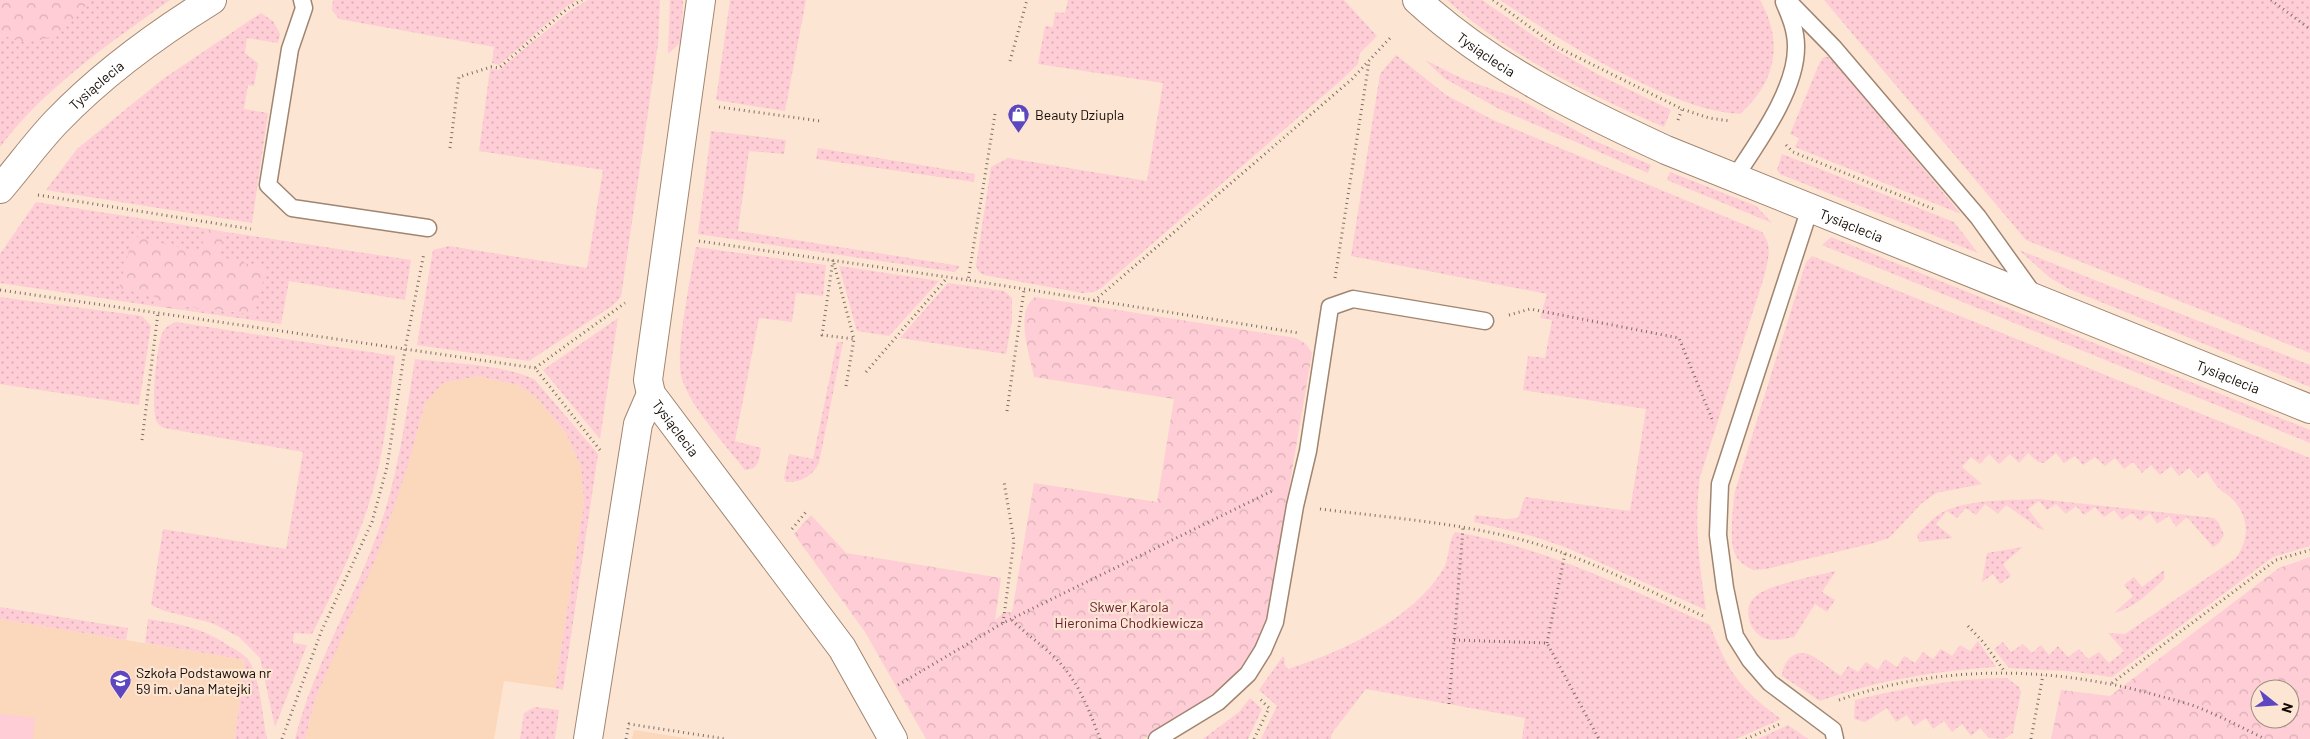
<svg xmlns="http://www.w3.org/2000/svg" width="2310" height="739" font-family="Barlow,sans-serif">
  <defs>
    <pattern id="grass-dots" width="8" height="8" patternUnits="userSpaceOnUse" patternTransform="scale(1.25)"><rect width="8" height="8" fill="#fecdd6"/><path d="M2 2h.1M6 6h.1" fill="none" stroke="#d9afb6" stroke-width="1.8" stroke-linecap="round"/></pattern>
    <pattern id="forest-crowns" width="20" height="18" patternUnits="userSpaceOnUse" patternTransform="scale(1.25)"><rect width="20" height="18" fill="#fecdd6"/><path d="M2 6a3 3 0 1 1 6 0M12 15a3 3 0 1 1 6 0" fill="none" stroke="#d9afb6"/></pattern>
  </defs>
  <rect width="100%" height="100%" fill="#fde5d3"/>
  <!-- built -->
  <g fill="#fbd7bb">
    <path d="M 479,376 L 518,385 L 536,397 L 566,433 L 581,467 L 584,503 L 555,688 L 504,681 L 494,739 L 305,739 L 315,700 L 409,462 L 425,403 L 443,383 Z"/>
    <path d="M 0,619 L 245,660 L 235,739 L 0,739 Z"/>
    <path d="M 634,730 L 691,739 L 632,739 Z"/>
  </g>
  <!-- grass -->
  <g fill="url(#grass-dots)">
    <path d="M 0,0 L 170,0 C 110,43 45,87 0,147 Z"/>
    <path d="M 333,0 L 577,0 L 567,6 L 499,65 L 492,63 L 494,47 L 339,19 L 332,10 Z"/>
    <path d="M 588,0 L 660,0 L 658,44 L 621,297 L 612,306 L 529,361 L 417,345 L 433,250 L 449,246 L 587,268 L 603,170 L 479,151 L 490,69 L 499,70 L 571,10 Z"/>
    <path d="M 670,0 L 683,0 L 681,42 L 668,54 Z"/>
    <path d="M 730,0 L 806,0 L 785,111 L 716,100 Z"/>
    <path d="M 1068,0 L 1344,0 L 1377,36 L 1360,53 L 1358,64 L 1338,83 L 1100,289 L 1094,292 L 1082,293 L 984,275 L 979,272 L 976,266 L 991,167 L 1008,158 L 1147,181 L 1163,83 L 1038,64 L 1045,26 L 1053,27 L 1055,12 L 1065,13 Z"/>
    <path d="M 1447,0 L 1482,0 L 1547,45 L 1599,75 L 1671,110 L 1664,127 C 1588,94 1509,56 1447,0 Z"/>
    <path d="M 1500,0 L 1760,0 C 1784,42 1776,82 1740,114 C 1706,112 1676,99 1646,85 C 1594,61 1547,32 1500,0 Z"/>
    <path d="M 1824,0 L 2310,0 L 2310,353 L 2026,240 Z"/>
    <path d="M 261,13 L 273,21 L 280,34 L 278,43 L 247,38 L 245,53 L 258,63 L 254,86 L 248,85 L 244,109 L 268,113 L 252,223 L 46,190 L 77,149 L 163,79 Z"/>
    <path d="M 1396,55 L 1446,95 L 1493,120 L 1762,232 C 1773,246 1768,260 1764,277 L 1700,477 C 1694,524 1699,563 1706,610 L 1565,547 L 1532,536 L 1474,522 L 1475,515 L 1506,519 L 1518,518 L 1525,497 L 1630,511 L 1646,409 L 1523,390 L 1528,356 L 1545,358 L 1552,320 L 1540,318 L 1547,294 L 1351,256 L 1380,74 Z"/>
    <path d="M 1824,57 L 1828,57 L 1833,61 L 1961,214 L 1795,147 L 1799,138 L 1790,134 L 1820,62 Z"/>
    <path d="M 1425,60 L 1463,79 L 1517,98 L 1595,141 L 1651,165 L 1648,173 L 1499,109 L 1444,78 Z"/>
    <path d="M 711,131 L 786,140 L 784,154 L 749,151 L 738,231 L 960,266 L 955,272 L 698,234 Z"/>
    <path d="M 818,148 L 975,174 L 974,182 L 816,159 Z"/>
    <path d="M 1782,154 L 1954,222 L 1978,253 L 1780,174 L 1777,170 Z"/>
    <path d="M 1670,172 L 1756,206 L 1772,223 L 1667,180 Z"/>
    <path d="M 36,202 L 209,229 L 199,252 L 156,297 L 154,306 L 0,283 L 0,254 Z"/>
    <path d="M 226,232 L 411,260 L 405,300 L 289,281 L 281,324 L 182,310 L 182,306 L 254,314 L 217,256 Z"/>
    <path d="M 1831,237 L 2310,430 L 2310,443 L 1822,245 Z"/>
    <path d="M 696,247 L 826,265 L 823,296 L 796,293 L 792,322 L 759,318 L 735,441 L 761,448 C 759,460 759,470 745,470 C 727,447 690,406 682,379 C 674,355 691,276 696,247 Z"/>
    <path d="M 2019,250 L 2310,365 L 2310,387 L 2069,289 L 2049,277 Z"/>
    <path d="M 1812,256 L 2310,458 L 2310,546 L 2273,557 L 2112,677 L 2067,671 L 2009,668 L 1994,649 L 2003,642 L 2011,652 L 2023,644 L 2032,653 L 2041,645 L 2049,655 L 2058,646 L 2068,657 L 2079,649 L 2088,659 L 2099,652 L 2109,663 L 2124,651 L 2108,633 L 2125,634 L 2236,558 C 2254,533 2246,506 2222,491 C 2216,487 2211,477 2207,471 L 2198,478 L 2189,468 L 2179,476 L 2171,466 L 2160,475 L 2151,465 L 2142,473 L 2133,462 L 2124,469 L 2115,458 L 2105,466 L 2095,457 L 2083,465 L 2075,456 L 2064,463 L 2056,453 L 2044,463 L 2038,462 L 2028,453 L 2019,463 L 2010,454 L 1999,464 L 1989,454 L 1980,464 L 1971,457 L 1962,467 L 1982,484 L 1936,493 L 1921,504 L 1889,538 L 1874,543 L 1766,569 L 1753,570 C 1746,566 1738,562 1735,554 C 1729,542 1733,505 1735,491 L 1806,262 Z"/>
    <path d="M 839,266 L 939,281 L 889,336 L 857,331 Z"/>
    <path d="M 948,283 L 1004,291 L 1012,298 L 1012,320 L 1006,354 L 900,338 Z"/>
    <path d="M 0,297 L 142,316 L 151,326 L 139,405 L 0,384 Z"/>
    <path d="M 618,318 L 617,324 L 600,439 L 543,370 Z"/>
    <path d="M 176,322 L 395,356 C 390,392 387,429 379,465 C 367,524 339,580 312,634 L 294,633 L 293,643 L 307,645 L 275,727 L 260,658 L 239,637 L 212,623 L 165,611 L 151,605 L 163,529 L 286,549 L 303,452 L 164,428 C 160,426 158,424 156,420 C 151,404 156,350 162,334 C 165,327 169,325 176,322 Z"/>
    <path d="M 837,342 L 843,342 L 819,463 C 813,476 800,483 786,482 L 784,478 L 789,454 L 813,459 Z"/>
    <path d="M 415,359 C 446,363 510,365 535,380 L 598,454 L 563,690 L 555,688 L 584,503 L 581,467 L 566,433 L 536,397 L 518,385 L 479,376 L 443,383 L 425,403 L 409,462 L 380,548 L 315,700 L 305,739 L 295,739 C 315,661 356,598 381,523 C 399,471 406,414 415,359 Z"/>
    <path d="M 2039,499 L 2214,518 L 2219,523 L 2224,535 L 2219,543 L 2213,547 L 2187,517 L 2176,527 L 2169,516 L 2157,524 L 2150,513 L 2140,521 L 2132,513 L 2122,520 L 2114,510 L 2104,517 L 2095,507 L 2084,515 L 2076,506 L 2066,514 L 2056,504 L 2047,510 L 2039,501 L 2028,509 L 2044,530 L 2040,529 L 2006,505 L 1998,514 L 1985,504 L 1976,515 L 1966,508 L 1957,518 L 1947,511 L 1936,524 L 1953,538 L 1919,542 L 1917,535 C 1926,526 1935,515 1947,510 C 1974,499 2010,500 2039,499 Z"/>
    <path d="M 1455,532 C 1548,548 1624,587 1710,625 C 1727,671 1741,690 1781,719 L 1736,739 L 1522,739 L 1525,718 L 1366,689 L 1332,733 L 1331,739 L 1261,739 L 1277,706 L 1259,690 L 1283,656 L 1285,659 L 1284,664 L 1288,669 C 1342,652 1414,619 1444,568 C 1450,557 1447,543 1455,532 Z"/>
    <path d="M 2023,547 L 2003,564 L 2011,576 L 2000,584 L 1993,574 L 1982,582 L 1987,553 Z"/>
    <path d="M 2164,570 L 2164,579 C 2150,592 2133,609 2114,613 L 2133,596 L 2124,585 L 2134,577 L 2142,587 Z"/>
    <path d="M 1836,571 L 1822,592 L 1835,600 L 1827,612 L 1815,604 L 1794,637 C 1785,639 1776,641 1767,639 C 1750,635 1741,607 1756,596 C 1770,584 1816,576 1836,571 Z"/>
    <path d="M 0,607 L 128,628 L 126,640 L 0,619 Z"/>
    <path d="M 148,619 C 184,625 200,627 231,647 C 238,651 247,656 251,664 C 261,686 262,715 267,739 L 235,739 L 245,660 L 145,643 Z"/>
    <path d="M 1978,641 L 1996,667 C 1936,671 1877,680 1820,701 L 1782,676 C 1783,663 1793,649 1808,654 C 1819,658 1831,670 1841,676 L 1848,666 L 1858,672 L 1866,662 L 1878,670 L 1885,659 L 1897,667 L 1904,656 L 1915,663 L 1923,652 L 1933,659 L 1941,649 L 1952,656 L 1960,645 L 1970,651 Z"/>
    <path d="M 2007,678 L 2019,687 L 2021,692 L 2013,733 L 2004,739 L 1989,738 L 1980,728 L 1971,736 L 1962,724 L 1952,732 L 1944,721 L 1933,729 L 1926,718 L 1914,726 L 1907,715 L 1896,722 L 1887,708 L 1865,722 L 1854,719 L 1855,700 C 1906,688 1955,678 2007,678 Z"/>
    <path d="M 1250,698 L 1262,709 L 1248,739 L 1203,739 L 1239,712 Z"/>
    <path d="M 535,707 L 559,710 L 555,739 L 520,739 L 524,713 Z"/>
    <path d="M 1788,725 L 1808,739 L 1758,739 Z"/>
  </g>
  <!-- forest -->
  <g fill="url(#forest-crowns)" fill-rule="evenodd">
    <path d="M 0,0 L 91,0 C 85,5 81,12 75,18 C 56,40 25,50 0,33 Z"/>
    <path d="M 209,229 L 226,232 L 217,256 L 267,269 L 253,314 L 182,306 L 182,310 L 154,306 L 156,297 L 119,288 L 133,236 L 199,252 Z"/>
    <path d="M 1035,297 L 1296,338 L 1306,344 L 1312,353 L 1267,618 L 1257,643 L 1241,669 L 1195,708 L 1143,739 L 926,739 L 865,632 L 794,534 L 811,515 L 846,553 L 1001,578 L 995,620 L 1005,612 L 1012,612 L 1034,483 L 1157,502 L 1174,399 L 1034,377 C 1030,355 1014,312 1035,297 Z"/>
    <path d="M 2310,557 L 2310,739 L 2051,739 L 2061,690 L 2110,696 L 2279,568 ZM 2260,689 L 2290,689 L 2290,719 L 2260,719 Z"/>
  </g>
  <!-- pitch -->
  <path fill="#fecdd6" d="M 0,714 L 35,718 L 33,739 L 0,739 Z"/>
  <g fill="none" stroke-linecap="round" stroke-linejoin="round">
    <defs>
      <g id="lane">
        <path d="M 302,0 L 304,8 L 290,49 L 268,185 L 292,208 L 428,228"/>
        <path d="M 1787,0 L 1833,47 L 1978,217 L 2034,295"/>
        <path d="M 1735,177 C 1758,142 1797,89 1796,46 C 1796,30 1790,16 1784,2"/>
        <path d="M 1810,208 L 1720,484 L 1718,535 L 1725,588 L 1735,636 L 1750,660 L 1770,683 L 1833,730 L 1835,739"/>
        <path d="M 1157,739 L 1218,702 L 1248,674 L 1263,650 L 1275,622 L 1295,506 L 1308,451 L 1330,307 L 1353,299 L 1485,321"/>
      </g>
      <g id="street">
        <path id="s1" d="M 701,0 L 648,380 L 651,394 L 842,648 L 893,739"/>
        <path id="s2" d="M 1417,0 C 1490,67 1577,109 1666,150 L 2310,409"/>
        <path id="s3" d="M 0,189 C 19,167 36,143 56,122 C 101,75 157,34 212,0"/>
        <path d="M 588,739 L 638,424 L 651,394"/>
      </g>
    </defs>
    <!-- lane casing -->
    <use href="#lane" stroke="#a08570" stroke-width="19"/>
    <!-- street casing -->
    <use href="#street" stroke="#a08570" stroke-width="30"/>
    <!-- path -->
    <g stroke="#7d6e62" stroke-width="3" stroke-dasharray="1 4" stroke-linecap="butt">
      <path d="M 1493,0 L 1557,47 L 1682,109 L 1709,118 L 1730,121"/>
      <path d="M 2271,0 L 2310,29"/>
      <path d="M 1010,61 L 1027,0"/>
      <path d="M 719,107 L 820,121"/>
      <path d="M 995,114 L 968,280 L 1299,333"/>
      <path d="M 1678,120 L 1682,109"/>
      <path d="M 1786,145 L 1793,152 L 1936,210"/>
      <path d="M 450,148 L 459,77 L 491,67 L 499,68 L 568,8 L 582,0"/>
      <path d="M 38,195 L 251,229"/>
      <path d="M 699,241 L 968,280"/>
      <path d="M 1335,278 L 1369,62"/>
      <path d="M 0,290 L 535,368"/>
      <path d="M 1094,301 L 1352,79 L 1390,38"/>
      <path d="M 1509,315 L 1530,309 L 1679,338 L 1712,419"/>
      <path d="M 866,372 L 947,278"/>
      <path d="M 846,386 L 854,339 L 833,260 L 822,335 L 854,339"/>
      <path d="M 1007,411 L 1024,290"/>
      <path d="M 142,440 L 158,313"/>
      <path d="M 600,450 L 535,368 L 625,303"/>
      <path d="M 1320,509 C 1384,517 1449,522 1511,537 C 1578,553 1641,587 1703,616"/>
      <path d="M 792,529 L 806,512"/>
      <path d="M 1012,620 C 1024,632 1038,642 1050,653 C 1077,677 1088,707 1100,739"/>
      <path d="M 1003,623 L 1014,541 L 1004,482"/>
      <path d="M 1968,626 L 1984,643 L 2005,672"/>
      <path d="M 1454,640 L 1547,643 L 1599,739"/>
      <path d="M 1547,643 L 1565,553"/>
      <path d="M 2112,683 L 2276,560 L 2310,550"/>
      <path d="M 898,685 L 1003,623 L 1272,491"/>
      <path d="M 1839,700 C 1942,664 2052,666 2156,695 C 2170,699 2184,702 2197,707 C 2220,716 2243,728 2265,739"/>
      <path d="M 1449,704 L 1463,528"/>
      <path d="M 282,739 L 321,632 L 372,522 L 387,467 L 405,349 L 424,253"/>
      <path d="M 626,739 L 629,724 L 726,739"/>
      <path d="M 1254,739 L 1269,708 L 1260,699"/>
      <path d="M 1746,739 L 1780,724"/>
      <path d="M 2031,739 L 2043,675"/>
    </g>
    <!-- lane -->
    <use href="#lane" stroke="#fff" stroke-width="16"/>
    <!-- street -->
    <use href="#street" stroke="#fff" stroke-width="28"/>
  </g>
  <!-- icons -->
  <defs>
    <symbol id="shop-pin" viewBox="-11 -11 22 30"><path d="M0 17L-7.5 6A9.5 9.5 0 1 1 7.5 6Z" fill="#5d47c0" stroke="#fde5d3"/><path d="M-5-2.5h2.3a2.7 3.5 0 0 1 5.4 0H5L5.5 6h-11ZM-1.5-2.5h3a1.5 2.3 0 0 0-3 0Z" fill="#fff"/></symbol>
    <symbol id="school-pin" viewBox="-11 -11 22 30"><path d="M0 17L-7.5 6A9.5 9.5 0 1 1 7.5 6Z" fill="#5d47c0" stroke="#fde5d3"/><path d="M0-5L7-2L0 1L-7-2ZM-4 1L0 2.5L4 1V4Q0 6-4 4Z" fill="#fff"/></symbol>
  </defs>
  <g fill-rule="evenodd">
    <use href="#shop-pin" x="1006" y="102" width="25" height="34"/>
    <use href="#school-pin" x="108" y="668" width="25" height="34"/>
  </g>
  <g text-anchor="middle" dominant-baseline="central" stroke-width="4.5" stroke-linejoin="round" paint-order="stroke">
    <!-- street labels -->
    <g font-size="14" fill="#130a04" stroke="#fde5d3">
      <text stroke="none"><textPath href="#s2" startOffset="88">Tysiąclecia</textPath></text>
      <text stroke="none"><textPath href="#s3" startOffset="142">Tysiąclecia</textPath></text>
      <text stroke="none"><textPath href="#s2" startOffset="492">Tysiąclecia</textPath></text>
      <text stroke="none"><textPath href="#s2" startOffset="898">Tysiąclecia</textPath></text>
      <text stroke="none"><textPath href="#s1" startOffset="440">Tysiąclecia</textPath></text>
    </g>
    <!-- poi labels -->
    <g font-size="14" fill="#130a04" stroke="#fde5d3" text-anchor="start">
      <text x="1035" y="114">Beauty Dziupla</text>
      <text x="136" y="672">Szkoła Podstawowa nr<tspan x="136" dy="16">59 im. Jana Matejki</tspan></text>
    </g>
    <!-- park labels -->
    <g font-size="14" fill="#641c31" stroke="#fde5d3">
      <text x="1129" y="606">Skwer Karola<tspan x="1129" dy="16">Hieronima Chodkiewicza</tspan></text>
    </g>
  </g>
  <!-- north arrow -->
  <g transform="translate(2275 704) rotate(107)"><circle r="24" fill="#fde5d3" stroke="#9f8d80"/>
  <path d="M0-4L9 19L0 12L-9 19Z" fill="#5d47c0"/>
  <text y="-8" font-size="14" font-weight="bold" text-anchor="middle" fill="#130a04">N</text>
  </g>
</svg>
